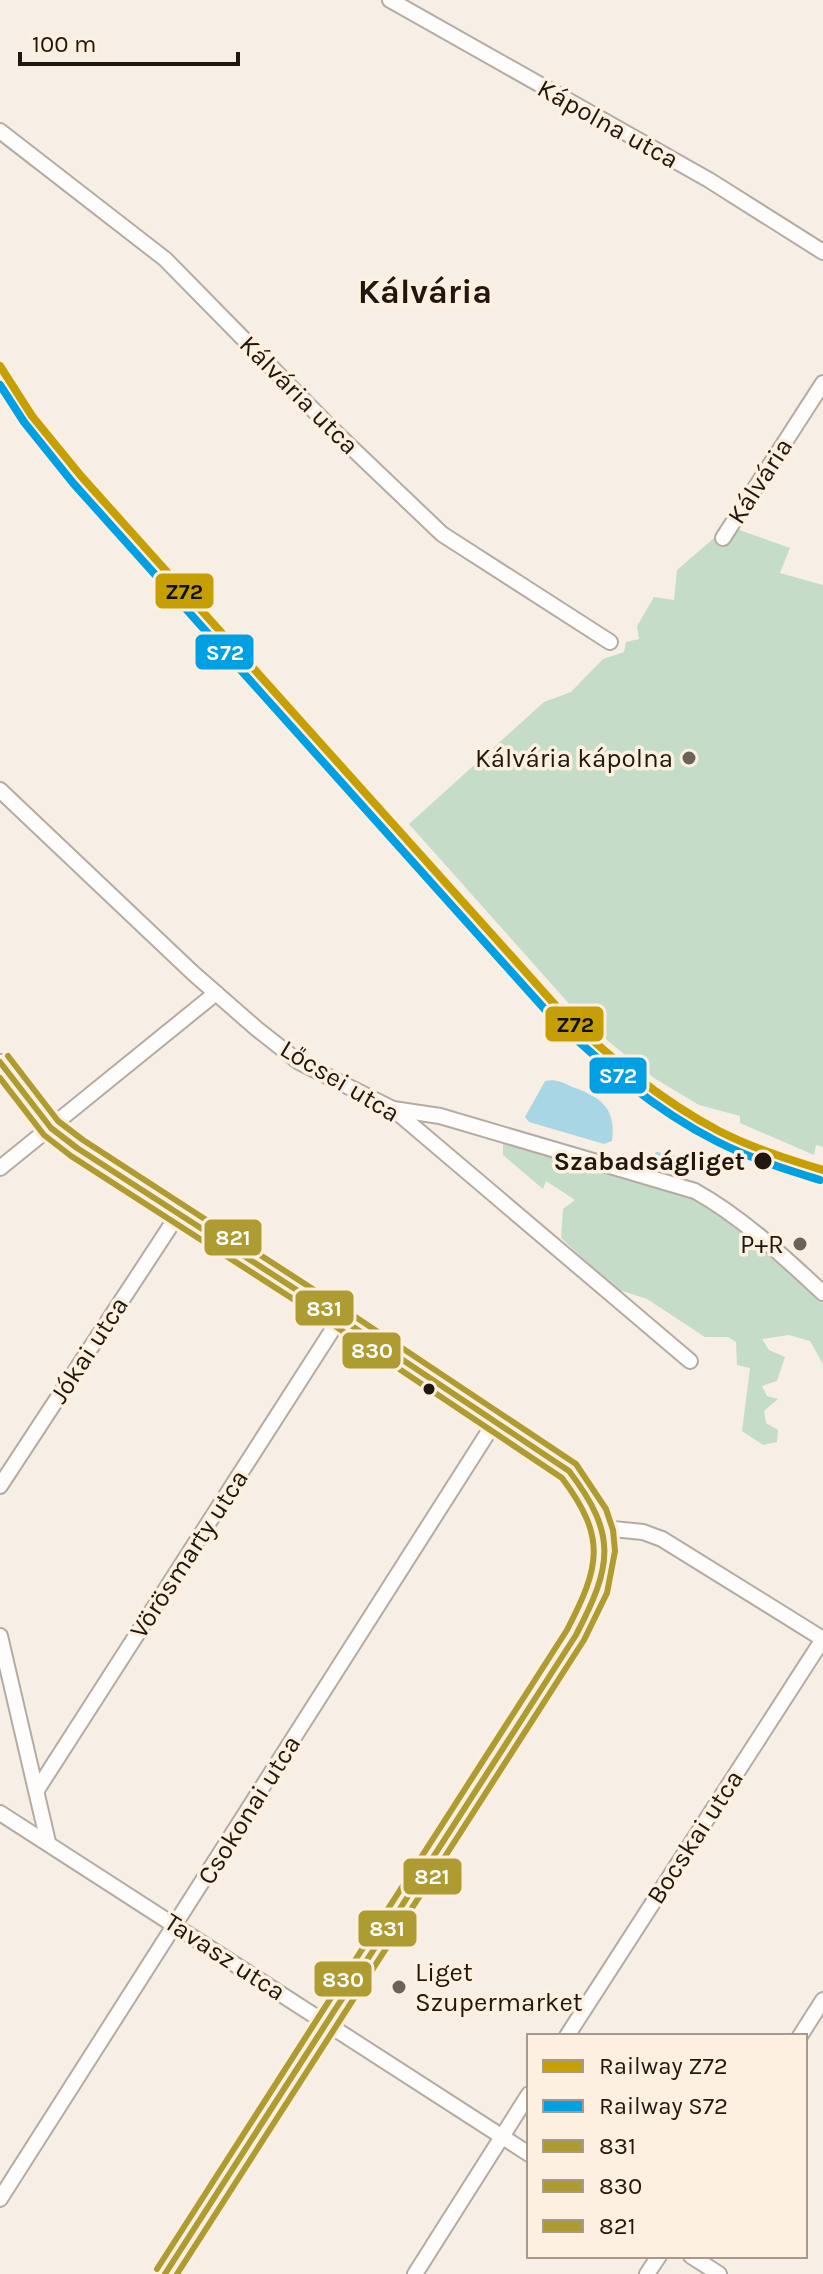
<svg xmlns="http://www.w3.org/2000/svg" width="823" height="2274" font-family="Karla,sans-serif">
  <rect width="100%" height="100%" fill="#f7efe6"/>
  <!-- green -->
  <g fill="#c4dcc8">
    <path d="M 728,526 L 790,548 L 780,573 L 823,585 L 823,1147 L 816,1145 L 814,1155 L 740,1123 L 740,1116 L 699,1105 L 654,1078 L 588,1025 L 409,824 L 544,702 L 571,692 L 603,659 L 624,652 L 626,642 L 639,639 L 637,626 L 654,597 L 674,600 L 677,570 Z"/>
    <path d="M 503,1138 L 689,1194 L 739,1225 L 823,1300 L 823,1364 L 810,1341 L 789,1335 L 762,1339 L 769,1350 L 785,1357 L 777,1381 L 762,1386 L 767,1396 L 778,1399 L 764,1411 L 766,1423 L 778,1430 L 777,1442 L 763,1445 L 742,1431 L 750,1368 L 737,1365 L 736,1342 L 728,1337 L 705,1337 L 647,1299 L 616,1289 L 561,1238 L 563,1209 L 575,1200 L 546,1181 L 543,1189 L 503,1155 Z"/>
  </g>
  <!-- water -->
  <path fill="#a9d6e4" d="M 545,1081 C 555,1079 562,1082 570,1086 C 598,1096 617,1106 612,1141 L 604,1144 L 529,1122 L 525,1117 Z"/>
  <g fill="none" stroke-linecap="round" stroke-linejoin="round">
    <!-- stream -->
    <path stroke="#a9d6e4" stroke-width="4" d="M 657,1154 L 713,1166 L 719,1162"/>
    <defs>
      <g id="minor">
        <path d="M 390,0 L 709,180 L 823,252"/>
        <path d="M 0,131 L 165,259 L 332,429 L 442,534 L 610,642"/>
        <path d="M 723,538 L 823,383"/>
        <path d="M 0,790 L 193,973 L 257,1029 L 299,1062 L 393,1109 L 690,1361"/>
        <path d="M 0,1062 L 51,1128 L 77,1148 L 340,1318 L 569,1471 C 620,1531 612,1570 576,1635 L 165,2274"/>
        <path d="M 393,1109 L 440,1116 L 695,1191 C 743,1218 783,1256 823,1293"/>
        <path d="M 0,1168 L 216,993"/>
        <path d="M 0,1486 L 179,1213"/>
        <path d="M 603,1528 L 643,1532 L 662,1539 L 823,1639"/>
        <path d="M 0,1636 L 48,1842"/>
        <path d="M 37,1790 L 340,1318"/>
        <path d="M 0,1813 L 529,2154"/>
        <path d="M 567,2036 L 823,1639"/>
        <path d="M 800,2036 L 823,2000"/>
        <path d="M 0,2199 L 496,1420"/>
        <path d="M 691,2256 L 719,2274"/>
        <path d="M 415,2274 L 529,2094"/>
        <path d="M 647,2274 L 659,2256"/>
      </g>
    </defs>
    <!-- minor casing -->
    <use href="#minor" stroke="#b4aca4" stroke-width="18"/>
    <!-- minor -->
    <use href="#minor" stroke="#fefdfb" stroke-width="14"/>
    <defs>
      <path id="bus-1" d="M 0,1062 L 51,1128 L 77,1148 L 340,1318 L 569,1471 C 618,1535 612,1566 576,1635 L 165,2274"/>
      <path id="bus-2" d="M 0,1078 L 44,1135 L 71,1156 L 335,1326 L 562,1478 C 607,1538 600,1566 567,1630 L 157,2269"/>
      <path id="bus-3" d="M 8,1056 L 58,1121 L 83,1140 L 345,1310 L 576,1464 L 606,1509 L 613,1530 L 615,1551 L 607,1593 L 584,1640 L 177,2274"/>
    </defs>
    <!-- bus-1 casing -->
    <use href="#bus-1" stroke="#fdf0e0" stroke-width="12"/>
    <!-- bus-2 casing -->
    <use href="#bus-2" stroke="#fdf0e0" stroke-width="12"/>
    <!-- bus-3 casing -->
    <use href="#bus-3" stroke="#fdf0e0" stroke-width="12"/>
    <!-- bus-1 -->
    <use href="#bus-1" stroke="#ae9b31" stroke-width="6"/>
    <!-- bus-2 -->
    <use href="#bus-2" stroke="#ae9b31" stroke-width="6"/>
    <!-- bus-3 -->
    <use href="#bus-3" stroke="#ae9b31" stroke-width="6"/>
    <defs>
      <path id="rail-1" d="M 0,366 L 32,416 L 81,476 L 557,1007 C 607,1055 658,1099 719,1131 C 752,1148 788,1159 823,1170"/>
      <path id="rail-2" d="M 0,385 L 24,422 L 73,483 L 550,1015 C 601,1063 653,1109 716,1141 C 749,1158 785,1169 820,1180"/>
    </defs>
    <!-- rail-1 casing -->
    <use href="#rail-1" stroke="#fdf0e0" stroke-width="14"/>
    <!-- rail-2 casing -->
    <use href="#rail-2" stroke="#fdf0e0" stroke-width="14"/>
    <!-- rail-1 -->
    <use href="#rail-1" stroke="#c69f04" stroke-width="8"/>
    <!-- rail-2 -->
    <use href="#rail-2" stroke="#00a0e3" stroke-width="8"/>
  </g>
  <!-- markers -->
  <g fill="#6b635a" stroke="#fdf0e0" stroke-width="3">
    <circle cx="689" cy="758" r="8"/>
    <circle cx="800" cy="1244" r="8"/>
    <circle cx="399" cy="1987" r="8"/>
  </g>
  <g fill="#20180f" stroke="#fdf0e0" stroke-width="3">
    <circle cx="763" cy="1161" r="10"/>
    <circle cx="429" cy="1389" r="7"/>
  </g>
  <g text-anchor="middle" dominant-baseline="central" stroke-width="7" stroke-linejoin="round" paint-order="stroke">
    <!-- street labels -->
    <g font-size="26" fill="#20180f" stroke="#fdf0e0">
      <text transform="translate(608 124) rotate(29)">Kápolna utca</text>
      <text transform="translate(299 395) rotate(45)">Kálvária utca</text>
      <text transform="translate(760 481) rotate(-57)">Kálvária</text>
      <text transform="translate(340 1081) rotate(31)">Lőcsei utca</text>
      <text transform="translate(89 1350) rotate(-57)">Jókai utca</text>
      <text transform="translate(189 1554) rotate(-57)">Vörösmarty utca</text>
      <text transform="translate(249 1810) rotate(-58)">Csokonai utca</text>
      <text transform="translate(695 1837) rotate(-57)">Bocskai utca</text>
      <text transform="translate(225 1957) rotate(33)">Tavasz utca</text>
    </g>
    <!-- poi labels -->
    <g font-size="26" fill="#20180f" stroke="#fdf0e0" text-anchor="end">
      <text x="673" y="758">Kálvária kápolna</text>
      <text x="784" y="1244">P+R</text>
      <text x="415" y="1972" text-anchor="start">Liget<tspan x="415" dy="30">Szupermarket</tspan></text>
    </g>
    <!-- stop labels -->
    <g font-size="26" font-weight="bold" fill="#20180f" stroke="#fdf0e0" text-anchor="end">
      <text x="745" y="1161">Szabadságliget</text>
    </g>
    <!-- district labels -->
    <g font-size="34" font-weight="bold" fill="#20180f" stroke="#fdf0e0">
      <text x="425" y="292">Kálvária</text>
    </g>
  </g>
  <g stroke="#fdf0e0" stroke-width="3">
    <rect x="154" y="572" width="61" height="38" rx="8" fill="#c69f04"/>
    <rect x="194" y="633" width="61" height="38" rx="8" fill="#00a0e3"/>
    <rect x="544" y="1005" width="61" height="38" rx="8" fill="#c69f04"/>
    <rect x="588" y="1056" width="60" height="39" rx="8" fill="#00a0e3"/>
    <rect x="203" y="1218" width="60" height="39" rx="8" fill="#ae9b31"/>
    <rect x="294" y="1289" width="61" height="38" rx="8" fill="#ae9b31"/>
    <rect x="341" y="1331" width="61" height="39" rx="8" fill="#ae9b31"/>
    <rect x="402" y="1857" width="61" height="39" rx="8" fill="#ae9b31"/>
    <rect x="357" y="1909" width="61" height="39" rx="8" fill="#ae9b31"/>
    <rect x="313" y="1960" width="60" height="38" rx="8" fill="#ae9b31"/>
  </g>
  <g font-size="22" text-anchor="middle" font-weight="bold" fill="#fff">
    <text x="225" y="660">S72</text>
    <text x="618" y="1083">S72</text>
    <text x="233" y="1245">821</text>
    <text x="324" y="1316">831</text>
    <text x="372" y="1358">830</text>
    <text x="432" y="1884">821</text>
    <text x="387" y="1936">831</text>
    <text x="343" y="1987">830</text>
  </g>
  <g font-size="22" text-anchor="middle" font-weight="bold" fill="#111">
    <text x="184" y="599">Z72</text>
    <text x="575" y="1032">Z72</text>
  </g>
  <!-- legend -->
  <rect x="527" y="2034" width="280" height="224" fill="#fdf0e0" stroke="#a59a8c" stroke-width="2"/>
  <rect x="543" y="2060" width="40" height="12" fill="#c69f04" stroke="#a59a8c" stroke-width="2"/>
  <text x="599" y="2074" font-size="24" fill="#20180f">Railway Z72</text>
  <rect x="543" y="2100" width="40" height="12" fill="#00a0e3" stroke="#a59a8c" stroke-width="2"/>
  <text x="599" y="2114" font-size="24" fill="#20180f">Railway S72</text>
  <rect x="543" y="2140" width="40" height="12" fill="#ae9b31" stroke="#a59a8c" stroke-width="2"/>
  <text x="599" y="2154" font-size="24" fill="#20180f">831</text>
  <rect x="543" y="2180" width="40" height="12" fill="#ae9b31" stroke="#a59a8c" stroke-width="2"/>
  <text x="599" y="2194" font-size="24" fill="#20180f">830</text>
  <rect x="543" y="2220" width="40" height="12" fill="#ae9b31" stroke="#a59a8c" stroke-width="2"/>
  <text x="599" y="2234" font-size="24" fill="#20180f">821</text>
  <!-- scale -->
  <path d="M20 52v12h218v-12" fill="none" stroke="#20180f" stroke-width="4"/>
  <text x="32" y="52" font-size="24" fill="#20180f" stroke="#fdf0e0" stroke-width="6" paint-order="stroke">100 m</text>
</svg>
